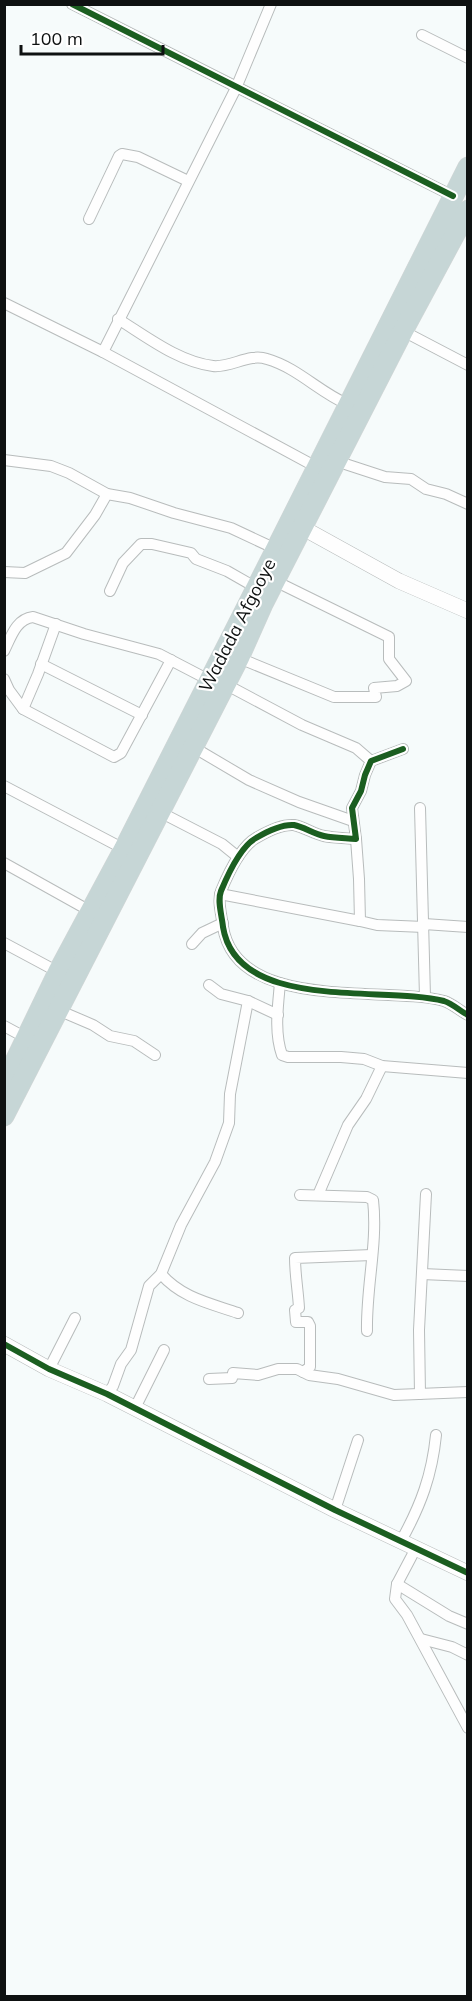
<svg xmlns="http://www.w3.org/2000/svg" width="472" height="2001" font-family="Mulish,sans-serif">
  <rect width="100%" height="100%" fill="#f6fbfb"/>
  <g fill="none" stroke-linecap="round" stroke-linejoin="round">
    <defs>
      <g id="street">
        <path d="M 72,4 L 453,196"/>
        <path d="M 422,35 L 468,58"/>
        <path d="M 89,219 L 119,156 L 122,154 L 138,157 L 188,181"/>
        <path d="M 4,303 L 103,352 L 320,469"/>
        <path d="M 118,319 C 147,337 179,362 213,366 C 231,368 249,353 267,359 C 298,368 319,392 347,404"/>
        <path d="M 403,331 L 468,365"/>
        <path d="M 103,352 L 236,88 L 271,4"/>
        <path d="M 4,460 L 51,466 L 69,473 L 107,494 L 130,498 L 174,513 L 231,528 L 278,550"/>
        <path d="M 333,460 L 385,477 L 411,479 L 426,489 L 446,494 L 468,504"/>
        <path d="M 4,572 L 25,573 L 66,553 L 95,515 L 107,494"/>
        <path d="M 110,591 L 123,563 L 141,544 L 152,544 L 191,553 L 196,559 L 227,571 L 255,587"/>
        <path d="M 4,651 C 11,637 16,619 33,617 L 84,634 L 159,654 L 209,680 L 225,684 L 302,725 L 356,748 L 371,761"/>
        <path d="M 239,658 L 334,697 L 376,697 L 374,688 L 397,686 L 406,681 L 389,659 L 389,637 L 275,581"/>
        <path d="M 41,664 L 142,715"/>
        <path d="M 4,679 L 9,690 L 23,709 L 114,757 L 121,753 L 171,660"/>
        <path d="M 23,709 L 38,674 L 56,624"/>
        <path d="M 193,747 L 249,780 L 299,802 L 353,821"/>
        <path d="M 403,749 L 371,761 L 365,775 L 361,791 L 352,808 L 356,839 C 345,838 334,838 324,836 C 314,834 304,827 294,825 C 281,824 266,832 256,838 C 240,847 228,874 221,891 C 217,901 222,916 223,927 C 237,1013 384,985 444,1001 C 453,1004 460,1011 468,1015"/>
        <path d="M 4,786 L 124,849"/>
        <path d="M 420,808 L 425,997"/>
        <path d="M 156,810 L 222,844 L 238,857"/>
        <path d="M 356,839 L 359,879 L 360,921 L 377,925 L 424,927"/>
        <path d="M 4,863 L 90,911"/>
        <path d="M 220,894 L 360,921"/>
        <path d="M 424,924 L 468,927"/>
        <path d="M 4,943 L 60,973"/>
        <path d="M 192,944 L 202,933 L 223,923"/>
        <path d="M 280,983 C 278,1006 274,1032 282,1055 L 288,1057 L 341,1057 L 364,1059 L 382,1066 L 468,1073"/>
        <path d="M 209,985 L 221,994 L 248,1001 L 278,1015"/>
        <path d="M 58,1010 L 93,1025 L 110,1036 L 134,1041 L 155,1055"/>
        <path d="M 4,1026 L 30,1040"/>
        <path d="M 300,1195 L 367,1197 L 373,1200 C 378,1243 366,1287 367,1331"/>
        <path d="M 318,1195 L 348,1125 L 366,1099 L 382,1066"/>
        <path d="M 161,1274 C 182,1298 209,1303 238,1313"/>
        <path d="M 422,1274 L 468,1276"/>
        <path d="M 49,1369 L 75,1318"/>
        <path d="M 303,1372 L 310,1367 L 310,1326 L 308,1322 L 296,1322 L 295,1310 L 299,1308 C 298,1290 295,1275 295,1258 L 372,1255"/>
        <path d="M 209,1379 L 232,1378 L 233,1373 L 258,1375 L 278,1369 L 297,1369 L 309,1375 L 338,1379 L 394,1395 L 468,1392"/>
        <path d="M 107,1394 L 113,1386 L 121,1364 L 131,1350 L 149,1286 L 161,1274 L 181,1225 L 215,1162 L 229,1123 L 230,1094 L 248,1001"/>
        <path d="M 420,1394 L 419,1330 L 426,1194"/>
        <path d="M 135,1408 L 164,1350"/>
        <path d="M 335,1510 L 358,1440"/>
        <path d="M 401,1541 C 421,1505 432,1475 436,1435"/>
        <path d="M 416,1548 L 397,1584 L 395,1599 L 407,1615 L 468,1728"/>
        <path d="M 397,1584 L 449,1616 L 468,1624"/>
        <path d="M 421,1639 L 452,1647 L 468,1655"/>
      </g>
      <g id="secondary">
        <path d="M 303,528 L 399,581 L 468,611"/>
        <path d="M 4,1344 L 49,1369 L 107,1394 L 335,1510 L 468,1573"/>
      </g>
      <g id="highway">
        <path d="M 4,1084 L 58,972 L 124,849 L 276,549 L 468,167"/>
        <path d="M 4,1116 L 239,658 L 263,604 L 403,331 L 468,210"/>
      </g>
    </defs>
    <!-- street casing -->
    <use href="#street" stroke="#b8bcbc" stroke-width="12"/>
    <!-- secondary casing -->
    <use href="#secondary" stroke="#b8bcbc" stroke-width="16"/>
    <!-- highway casing -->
    <use href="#highway" stroke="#d5d7d7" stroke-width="21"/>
    <!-- street -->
    <use href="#street" stroke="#fefefe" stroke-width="10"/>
    <!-- secondary -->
    <use href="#secondary" stroke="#fefefe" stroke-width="15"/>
    <!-- highway -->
    <use href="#highway" stroke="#c6d6d6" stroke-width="20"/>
    <defs>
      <g id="cycleway">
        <path d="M 72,4 L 453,196"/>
        <path d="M 403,749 L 371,761 L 365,775 L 361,791 L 352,808 L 356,839 C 345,838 334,838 324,836 C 314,834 304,827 294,825 C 281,824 266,832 256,838 C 240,847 228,874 221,891 C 217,901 222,916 223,927 C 237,1013 384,985 444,1001 C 453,1004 460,1011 468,1015"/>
        <path d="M 4,1344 L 49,1369 L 107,1394 L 335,1510 L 468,1573"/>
      </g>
    </defs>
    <!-- cycleway casing -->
    <use href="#cycleway" stroke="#fff" stroke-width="10"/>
    <!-- cycleway -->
    <use href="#cycleway" stroke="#1b5e20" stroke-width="6"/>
  </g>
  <g text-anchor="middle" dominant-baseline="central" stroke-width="4.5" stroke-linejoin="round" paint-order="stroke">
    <!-- street labels -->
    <g font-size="18" fill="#0e1111" stroke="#fff">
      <text transform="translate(237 625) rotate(-63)">Wadada Afgooye</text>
    </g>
  </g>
  <!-- border -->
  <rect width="472" height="2001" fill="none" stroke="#0e1111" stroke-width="12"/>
  <!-- scale -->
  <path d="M21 45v9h142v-9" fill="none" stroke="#0e1111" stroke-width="3"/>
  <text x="30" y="45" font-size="18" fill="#0e1111" stroke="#ffffff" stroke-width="4.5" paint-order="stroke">100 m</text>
</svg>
